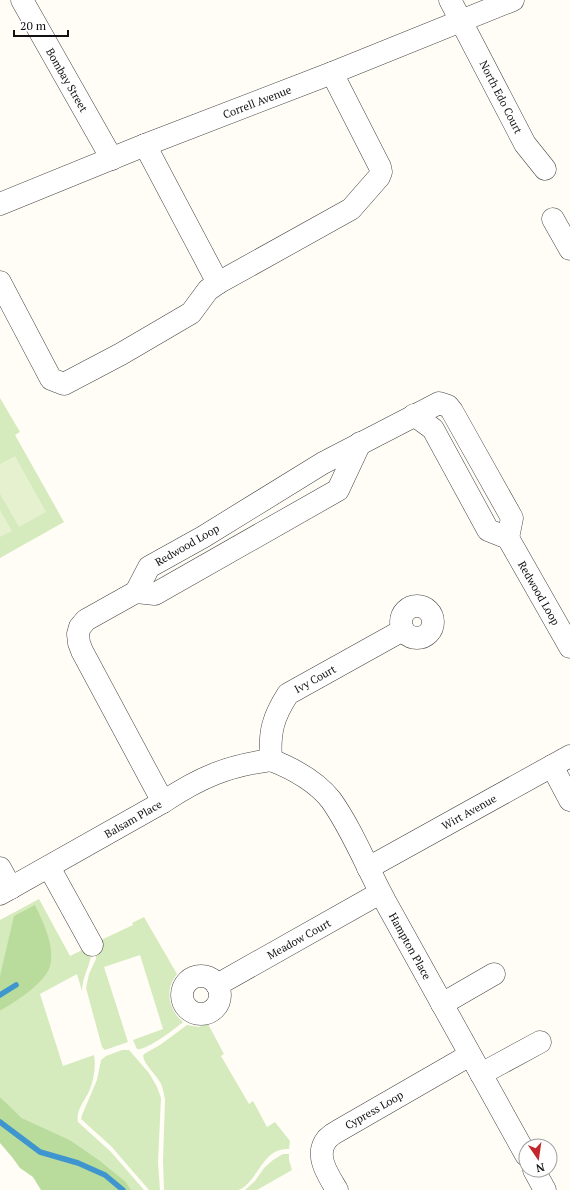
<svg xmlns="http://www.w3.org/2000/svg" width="570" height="1190" font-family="'PT Serif',serif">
  <rect width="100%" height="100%" fill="#fffdf5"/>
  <!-- green -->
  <g fill="#d5ebbd">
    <path d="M 0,398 L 20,432 L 15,435 L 64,522 L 0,558 Z"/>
    <path d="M 39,899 L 70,956 L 82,950 L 85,954 L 91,950 C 93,961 82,976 82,991 L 77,974 L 40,994 L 63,1066 L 94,1055 C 96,1067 94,1078 90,1089 C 86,1099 75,1111 78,1122 L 111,1152 L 144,1190 L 131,1190 L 126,1182 L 99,1160 L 70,1140 L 22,1118 L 0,1097 L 0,1011 L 20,998 L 37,985 L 1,974 L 0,976 L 0,920 Z"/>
    <path d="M 144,917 L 177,974 C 164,990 169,1010 183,1022 C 175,1029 146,1051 137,1049 L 133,1040 L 163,1029 L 140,955 L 104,967 L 128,1042 L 105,1050 L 102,1047 L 86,988 L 89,974 L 96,959 L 95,948 L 103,943 L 101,940 L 133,925 L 132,923 Z"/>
    <path d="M 208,1024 L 224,1054 L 221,1056 L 249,1104 L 253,1101 L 267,1127 L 275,1122 L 290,1141 L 289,1149 C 262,1147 258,1183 238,1190 C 233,1190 225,1190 220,1190 C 201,1190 183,1190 164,1190 L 163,1161 L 165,1100 C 164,1094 163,1089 161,1084 C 156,1074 145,1066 143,1056 L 144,1054 L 160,1045 L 187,1025 L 199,1027 Z"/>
    <path d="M 122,1050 L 129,1050 L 149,1073 L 157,1087 L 161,1098 L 158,1162 L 160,1190 L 149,1190 L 111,1146 L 81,1119 L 82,1115 L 97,1080 L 101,1060 L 106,1056 Z"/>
    <path d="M 283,1154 L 289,1154 L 289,1160 L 292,1170 L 257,1190 L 245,1190 L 255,1181 L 264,1168 L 273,1160 Z"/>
  </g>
  <!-- forest -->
  <g fill="#b9dc9c">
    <path d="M 35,905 C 43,922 57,950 49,969 C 41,986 15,1002 0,1011 L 0,976 L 14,916 Z"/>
    <path d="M 0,1097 L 22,1118 L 70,1140 L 99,1160 L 126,1182 L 131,1190 L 41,1190 L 33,1177 L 20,1168 L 12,1157 L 0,1143 Z"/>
  </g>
  <!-- pitch -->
  <g fill="#e6f2cf">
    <path d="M 15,456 L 46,512 L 19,527 L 0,494 L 0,464 Z"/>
    <path d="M 0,510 L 12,531 L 0,537 Z"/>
  </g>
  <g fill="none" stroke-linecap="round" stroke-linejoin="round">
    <!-- stream -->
    <g stroke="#3f96cf" stroke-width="5.5">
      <path d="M 0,995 L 16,985"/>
      <path d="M 0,1122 L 40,1152 L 78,1163 L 105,1175 L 123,1190"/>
    </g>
    <defs>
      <g id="minor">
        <path d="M 22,0 L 112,159"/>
        <path d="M 450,0 L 525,144 L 545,169"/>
        <path d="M 145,145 L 218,283"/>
        <path d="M 0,204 L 145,145 L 332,73 L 513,0"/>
        <path d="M 553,219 L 570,249"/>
        <path d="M 0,282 L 51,379 L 64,384 L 121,354 L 191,313 L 208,290 L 218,283 L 351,209 L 379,177 L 381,172 L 380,167 L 332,73"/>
        <path d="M 414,415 L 433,429 L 488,530 L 508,538 L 570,647"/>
        <path d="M 136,592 L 155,594 L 338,490 L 360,443"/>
        <circle cx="417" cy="622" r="16"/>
        <path d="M 271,760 C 294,769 316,781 331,800 C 353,831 367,868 385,901 C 432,986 479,1071 526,1155"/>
        <path d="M 271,760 C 269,732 273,717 288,694 L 403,630"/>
        <path d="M 552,766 L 570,800"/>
        <path d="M 163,802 L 82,651 L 79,643 L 78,634 L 80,627 L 86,620 L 136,592 L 149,567 L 203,537 L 323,463 L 439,403 L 448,406 L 452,411 L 512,518 L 508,538"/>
        <path d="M 49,867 L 92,945"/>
        <path d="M 0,868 L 11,888"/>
        <path d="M 368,868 L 570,756"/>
        <path d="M 0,894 L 163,802 C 201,777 227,766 271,760"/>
        <circle cx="201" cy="995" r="19"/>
        <path d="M 217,985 L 380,893"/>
        <path d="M 442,1004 L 494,974"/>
        <path d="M 481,1074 L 540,1042"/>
        <path d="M 534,1170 L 545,1190"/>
        <path d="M 337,1190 C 328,1175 314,1155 327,1139 C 330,1136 334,1133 338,1131 L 470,1055"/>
      </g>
    </defs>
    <!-- minor casing -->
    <use href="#minor" stroke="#444" stroke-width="23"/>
    <!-- minor -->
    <use href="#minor" stroke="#fff" stroke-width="22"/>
  </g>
  <g text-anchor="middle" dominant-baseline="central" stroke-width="4" stroke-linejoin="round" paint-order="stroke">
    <!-- street labels -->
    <g font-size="11" fill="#111" stroke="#fff">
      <text transform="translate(67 80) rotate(60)">Bombay Street</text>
      <text transform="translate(501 97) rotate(63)">North Edo Court</text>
      <text transform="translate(257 102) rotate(-21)">Correll Avenue</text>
      <text transform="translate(187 545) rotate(-30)">Redwood Loop</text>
      <text transform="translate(539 593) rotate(60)">Redwood Loop</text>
      <text transform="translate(315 679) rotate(-29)">Ivy Court</text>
      <text transform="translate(469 812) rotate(-29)">Wirt Avenue</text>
      <text transform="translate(133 819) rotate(-30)">Balsam Place</text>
      <text transform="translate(299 939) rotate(-29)">Meadow Court</text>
      <text transform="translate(410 946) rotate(61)">Hampton Place</text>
      <text transform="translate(374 1110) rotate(-30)">Cypress Loop</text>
    </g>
  </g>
  <!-- north arrow -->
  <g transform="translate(538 1158) rotate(167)"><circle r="19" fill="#ffffff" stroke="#a0a0a0"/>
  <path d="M0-3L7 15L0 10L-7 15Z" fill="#c4262e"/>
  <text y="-6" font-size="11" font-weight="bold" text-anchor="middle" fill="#111111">N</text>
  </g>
  <!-- scale -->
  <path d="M14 30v6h54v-6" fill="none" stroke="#111111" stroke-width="2"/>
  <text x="20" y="30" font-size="12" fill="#111111" stroke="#ffffff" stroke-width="3" paint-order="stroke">20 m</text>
</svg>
